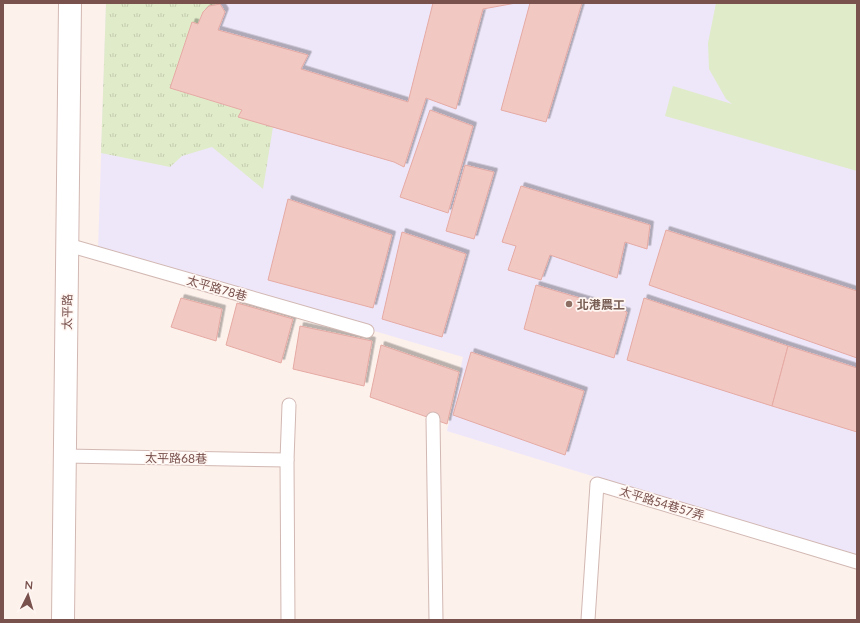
<svg xmlns="http://www.w3.org/2000/svg" width="860" height="623" font-family="Lato,'Noto Sans TC',sans-serif">
  <defs>
    <pattern id="grass-tufts" width="24" height="20" patternUnits="userSpaceOnUse"><rect width="24" height="20" fill="#e0ebc9"/><path d="M3 7l-1-3M5 7V3M7 7l1-3M15 17l-1-3M17 17v-4M19 17l1-3" fill="none" stroke="#c4cbae"/></pattern>
    <filter id="shadow"><feDropShadow dx="3.5" dy="-3.5" stdDeviation="0" flood-color="#0004"/></filter>
  </defs>
  <rect width="100%" height="100%" fill="#fdf1eb"/>
  <!-- education -->
  <path fill="#eee7fa" d="M 106,3 L 857,3 L 857,558 L 447,431 L 463,357 L 98,250 Z"/>
  <!-- grass -->
  <path fill="url(#grass-tufts)" d="M 106,3 L 221,3 L 220,4 C 204,6 204,9 198,24 L 192,22 L 170,88 L 242,110 L 239,117 L 273,127 L 263,189 L 212,147 L 182,156 L 170,167 L 101,153 Z"/>
  <!-- pitch -->
  <path fill="#e0ebc9" d="M 716,3 L 857,3 L 857,171 L 665,116 L 673,86 L 732,104 L 726,99 L 709,69 L 708,43 Z"/>
  <!-- building -->
  <g fill="#f2c8c3" stroke="#e5aaa3" filter="url(#shadow)">
    <path d="M 433,3 L 516,3 L 483,9 L 456,109 L 426,98 L 404,167 L 394,162 L 238,117 L 242,110 L 170,88 L 192,22 L 198,24 L 203,12 L 209,6 L 220,4 L 225,12 L 218,30 L 308,55 L 301,69 L 408,102 Z"/>
    <path d="M 530,3 L 582,3 L 546,122 L 501,110 Z"/>
    <path d="M 430,110 L 473,126 L 448,213 L 400,197 Z"/>
    <path d="M 465,165 L 494,172 L 474,239 L 446,231 Z"/>
    <path d="M 521,186 L 650,225 L 647,249 L 625,242 L 617,278 L 550,255 L 541,280 L 508,270 L 516,246 L 502,242 Z"/>
    <path d="M 288,199 L 392,235 L 373,308 L 268,280 Z"/>
    <path d="M 666,230 L 857,291 L 857,358 L 649,285 Z"/>
    <path d="M 402,232 L 466,254 L 442,337 L 382,319 Z"/>
    <path d="M 536,285 L 627,312 L 614,358 L 524,329 Z"/>
    <path d="M 181,298 L 222,309 L 216,341 L 171,327 Z"/>
    <path d="M 644,298 L 788,346 L 772,406 L 627,360 Z"/>
    <path d="M 237,303 L 293,319 L 281,363 L 226,345 Z"/>
    <path d="M 300,326 L 372,341 L 364,386 L 293,369 Z"/>
    <path d="M 381,345 L 459,372 L 447,424 L 370,397 Z"/>
    <path d="M 788,346 L 857,368 L 857,432 L 772,406 Z"/>
    <path d="M 471,352 L 584,391 L 565,455 L 453,415 Z"/>
  </g>
  <g fill="none" stroke-linecap="round" stroke-linejoin="round">
    <defs>
      <g id="service">
        <path d="M 68,245 L 367,331"/>
        <path d="M 433,419 L 436,620"/>
        <path d="M 65,456 L 287,460"/>
        <path d="M 288,620 L 287,460 L 289,405"/>
        <path d="M 588,620 L 597,484 L 857,562"/>
      </g>
      <path id="minor" d="M 63,620 L 70,3"/>
    </defs>
    <!-- service casing -->
    <use href="#service" stroke="#d2b8b3" stroke-width="15"/>
    <!-- minor casing -->
    <use href="#minor" stroke="#d2b8b3" stroke-width="24"/>
    <!-- service -->
    <use href="#service" stroke="#fff" stroke-width="13"/>
    <!-- minor -->
    <use href="#minor" stroke="#fff" stroke-width="22"/>
  </g>
  <!-- markers -->
  <circle fill="#8d6e63" stroke="#fff6f2" stroke-width="1.5" cx="569" cy="304" r="4"/>
  <g text-anchor="middle" dominant-baseline="central" stroke-width="3.5" stroke-linejoin="round" paint-order="stroke">
    <!-- street labels -->
    <g font-size="12" fill="#79514d" stroke="#fff6f2">
      <text transform="translate(217 288) rotate(16)">太平路78巷</text>
      <text transform="translate(67 312) rotate(-89)">太平路</text>
      <text transform="translate(176 458) rotate(1)">太平路68巷</text>
      <text transform="translate(662 503) rotate(17)">太平路54巷57弄</text>
    </g>
    <!-- education labels -->
    <g font-size="12" font-weight="bold" fill="#785e54" stroke="#fff6f2" text-anchor="start">
      <text x="577" y="304">北港農工</text>
    </g>
  </g>
  <!-- border -->
  <rect width="860" height="623" fill="none" stroke="#79514d" stroke-width="8"/>
  <!-- north arrow -->
  <g transform="translate(28 595) rotate(5)" stroke="#fff6f2" stroke-width="3" paint-order="stroke">
  <path d="M0-3L7 15L0 10L-7 15Z" fill="#79514d"/>
  <text y="-6" font-size="11" font-weight="bold" text-anchor="middle" fill="#79514d">N</text>
  </g>
</svg>
